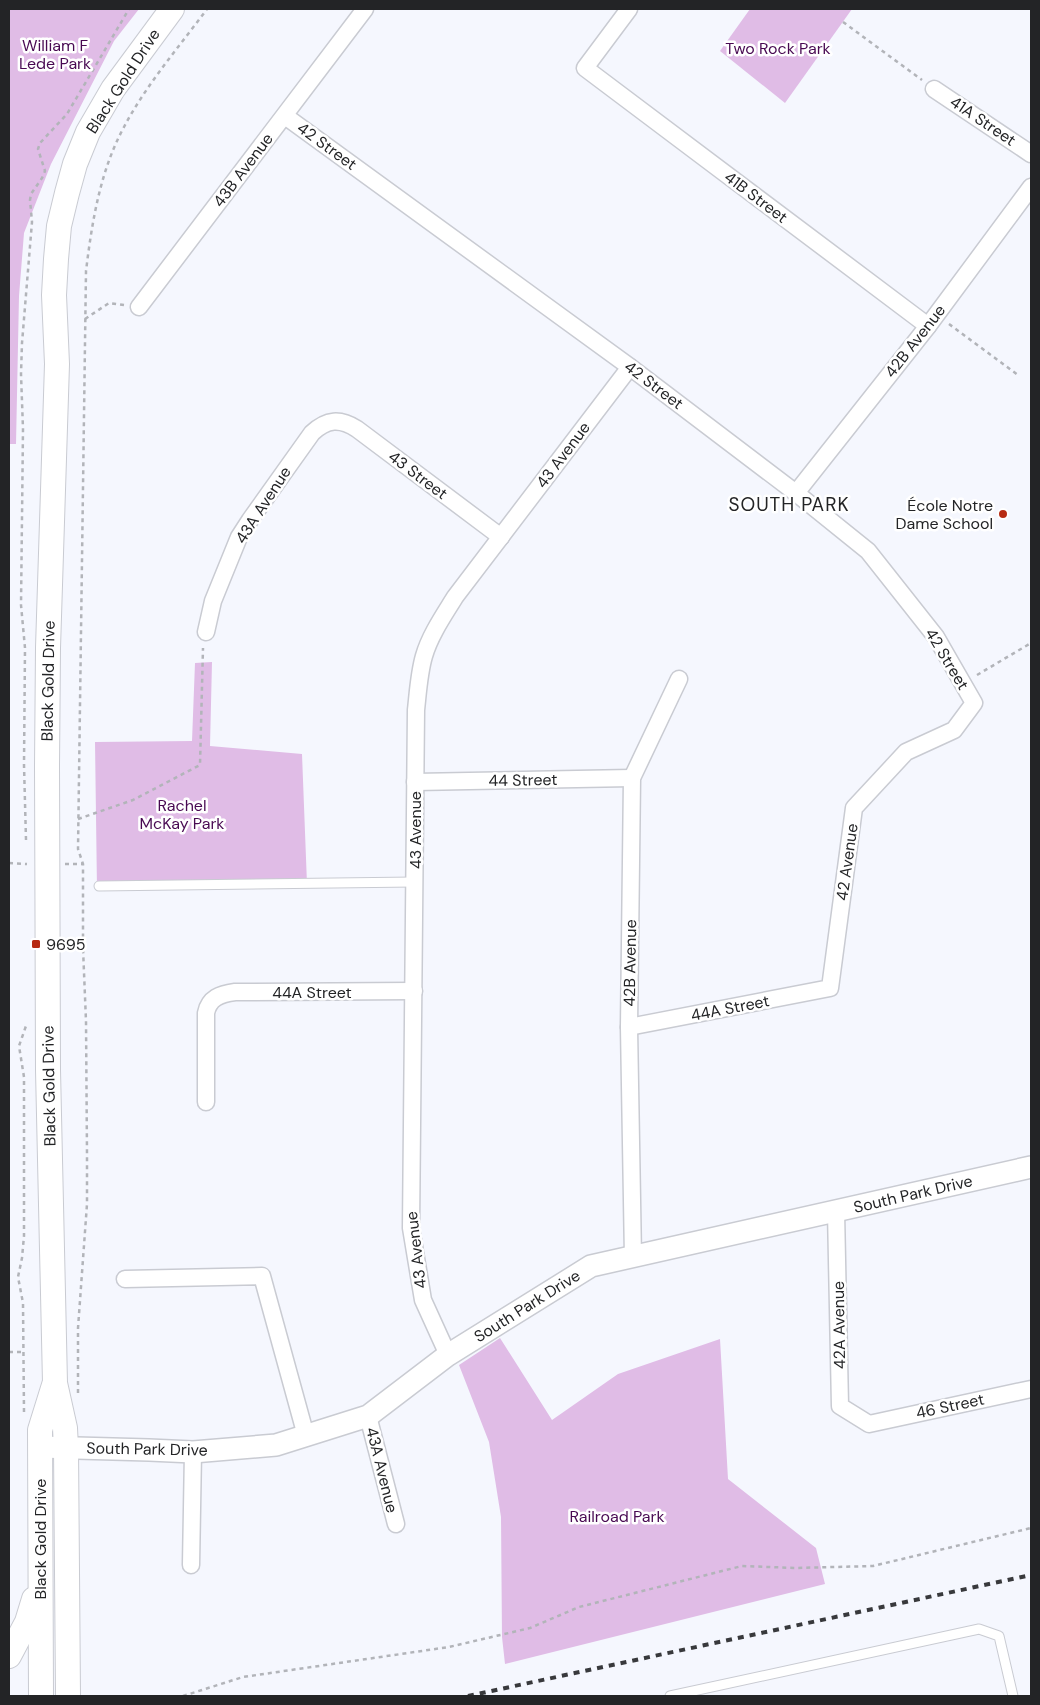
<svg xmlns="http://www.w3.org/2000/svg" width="1040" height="1705" font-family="'DM Sans',sans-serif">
  <rect width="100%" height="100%" fill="#f5f7fe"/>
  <!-- green -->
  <g fill="#e0bce6">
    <path d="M 9,9 L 139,9 L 114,41 L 51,164 L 24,233 L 19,296 L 16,444 L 9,444 Z"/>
    <path d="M 750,9 L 852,9 L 785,103 L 720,51 Z"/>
    <path d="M 212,662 L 210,746 L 302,754 L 307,884 L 97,889 L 95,742 L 192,741 L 195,663 Z"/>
    <path d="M 500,1338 L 552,1420 L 618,1374 L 720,1339 L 728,1479 L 816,1548 L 825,1584 L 505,1664 L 502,1637 L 501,1517 L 489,1442 L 459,1365 Z"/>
  </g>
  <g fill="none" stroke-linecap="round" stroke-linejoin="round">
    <defs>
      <g id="service">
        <path d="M 99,886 L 414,882"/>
        <path d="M 670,1696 L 979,1629 L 999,1636 L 1013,1696"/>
      </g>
      <g id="minor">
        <path d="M 629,9 L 585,68 L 928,326"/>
        <path d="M 934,89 L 1031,154"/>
        <path d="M 285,116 L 630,367 L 796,493 L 868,551 L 936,637 L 974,703 L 954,730 L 906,752 L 854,808 L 830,988 L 629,1027"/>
        <path d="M 139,307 L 365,9"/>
        <path d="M 796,493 L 928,326 L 1031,187"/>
        <path d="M 206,632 L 213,601 L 239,537 L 250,520 L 312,433 C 327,419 340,418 357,429 L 501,537"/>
        <path d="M 415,782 L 632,778"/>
        <path d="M 206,1102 L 206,1013 C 209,998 220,994 235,992 L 414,991"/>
        <path d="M 836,1211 L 840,1406 L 869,1424 L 1031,1389"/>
        <path d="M 633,1258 L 629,1027 L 632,778 L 679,679"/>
        <path d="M 125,1279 L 262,1276 L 306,1436"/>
        <path d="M 448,1355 L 423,1300 L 411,1228 L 416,710 C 418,692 419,673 424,656 C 430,635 444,615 455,597 L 630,367"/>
        <path d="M 368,1416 L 396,1524"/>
        <path d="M 191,1565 L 193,1452"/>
      </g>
      <path id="tertiary" d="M 40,1447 L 149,1450 L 193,1452 L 276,1445 L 368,1416 L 448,1355 L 591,1266 L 1031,1167"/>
      <g id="secondary">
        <path d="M 9,1656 L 27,1622 L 34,1599"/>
        <path d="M 41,1696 L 40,1430 L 54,1385"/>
        <path d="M 68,1696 L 66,1448 L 65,1428 L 55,1383 L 48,1070 L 47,766 L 48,648 L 57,364 L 54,295 L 56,259 L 59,226 L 67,193 L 75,164 L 88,132 L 113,89 L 172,9"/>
      </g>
    </defs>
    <!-- service casing -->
    <use href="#service" stroke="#c9cbd2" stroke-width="11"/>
    <!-- minor casing -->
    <use href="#minor" stroke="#c9cbd2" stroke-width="19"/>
    <!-- tertiary casing -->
    <use href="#tertiary" stroke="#c9cbd2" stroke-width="24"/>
    <!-- secondary casing -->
    <use href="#secondary" stroke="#c9cbd2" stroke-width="26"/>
    <!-- path -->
    <g stroke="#b2b4b9" stroke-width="2.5" stroke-dasharray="4 4" stroke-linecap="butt">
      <path d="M 843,22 L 922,80"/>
      <path d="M 85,319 L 109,303 L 124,305"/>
      <path d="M 949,324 L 1018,375"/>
      <path d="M 977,675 L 1031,643"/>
      <path d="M 78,819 L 133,800 L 200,765 L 203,648"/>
      <path d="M 26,840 L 24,765 L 25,648 L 21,605 L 23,429 L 21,374 L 22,343 L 32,222 L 30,200 L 31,194 L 42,178 L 45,171 L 38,149 L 40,143 L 67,114 L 129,9"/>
      <path d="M 9,863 L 27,864"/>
      <path d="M 65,864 L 82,864"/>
      <path d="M 9,1352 L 23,1352"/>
      <path d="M 78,1393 L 78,1328 L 87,1204 L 87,1155 L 86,1021 L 83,948 L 83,864 L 78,849 L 86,271 C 92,222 100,171 124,127 C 146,85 179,47 207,9"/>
      <path d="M 24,1412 L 23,1303 L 18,1277 L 22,1258 L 24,1236 L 24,1077 L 19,1046 L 27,1023"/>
      <path d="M 183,1696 L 243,1677 L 449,1647 L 530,1628 L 579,1607 L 742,1566 L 795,1568 L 873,1566 L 1031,1528"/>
    </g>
    <!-- service -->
    <use href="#service" stroke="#fff" stroke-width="9"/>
    <!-- minor -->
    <use href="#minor" stroke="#fff" stroke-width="16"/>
    <!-- tertiary -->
    <use href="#tertiary" stroke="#fff" stroke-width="21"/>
    <!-- secondary -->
    <use href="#secondary" stroke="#fff" stroke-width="24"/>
    <!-- rail -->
    <path stroke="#38393c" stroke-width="4" stroke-dasharray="6 6" stroke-linecap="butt" d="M 468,1696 L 1031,1575"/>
  </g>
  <!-- markers -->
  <g fill="#b72b13" stroke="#fff" stroke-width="2">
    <circle cx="1003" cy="514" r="5"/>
    <rect x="31" y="939" width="10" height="10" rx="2.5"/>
  </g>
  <g text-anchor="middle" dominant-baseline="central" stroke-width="5" stroke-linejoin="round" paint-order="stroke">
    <!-- park labels -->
    <g font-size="16" fill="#480952" stroke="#fff">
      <text x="55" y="45">William F<tspan x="55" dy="18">Lede Park</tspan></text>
      <text x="778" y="48">Two Rock Park</text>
      <text x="182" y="805">Rachel<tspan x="182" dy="18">McKay Park</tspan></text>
      <text x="617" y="1516">Railroad Park</text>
    </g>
    <!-- street labels -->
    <g font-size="16" fill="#232426" stroke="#fff">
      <text transform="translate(123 81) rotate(-57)">Black Gold Drive</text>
      <text transform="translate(983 121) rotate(34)">41A Street</text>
      <text transform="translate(327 146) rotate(36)">42 Street</text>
      <text transform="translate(243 170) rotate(-53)">43B Avenue</text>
      <text transform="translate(756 197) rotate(37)">41B Street</text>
      <text transform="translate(915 341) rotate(-52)">42B Avenue</text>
      <text transform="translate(654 385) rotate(37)">42 Street</text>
      <text transform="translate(563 455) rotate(-53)">43 Avenue</text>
      <text transform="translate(418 475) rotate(37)">43 Street</text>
      <text transform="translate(263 505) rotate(-57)">43A Avenue</text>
      <text transform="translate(947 659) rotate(59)">42 Street</text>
      <text transform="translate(48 681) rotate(-89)">Black Gold Drive</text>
      <text transform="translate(523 780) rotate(-1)">44 Street</text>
      <text transform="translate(415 830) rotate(-90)">43 Avenue</text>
      <text transform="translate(847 862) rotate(-82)">42 Avenue</text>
      <text transform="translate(630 963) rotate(-89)">42B Avenue</text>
      <text x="312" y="992">44A Street</text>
      <text transform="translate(730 1008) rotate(-11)">44A Street</text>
      <text transform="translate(49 1086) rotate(-91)">Black Gold Drive</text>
      <text transform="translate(913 1194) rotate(-13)">South Park Drive</text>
      <text transform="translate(416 1250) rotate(-97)">43 Avenue</text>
      <text transform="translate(527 1306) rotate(-32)">South Park Drive</text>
      <text transform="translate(839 1325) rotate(-91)">42A Avenue</text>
      <text transform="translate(950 1406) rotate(-12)">46 Street</text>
      <text transform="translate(147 1449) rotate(1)">South Park Drive</text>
      <text transform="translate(382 1470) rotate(76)">43A Avenue</text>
      <text transform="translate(40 1539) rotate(-90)">Black Gold Drive</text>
    </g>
    <!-- poi labels -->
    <g font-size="16" fill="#232426" stroke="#fff" text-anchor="end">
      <text x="993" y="505">École Notre<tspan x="993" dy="18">Dame School</tspan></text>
      <text x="46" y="944" text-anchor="start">9695</text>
    </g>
    <!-- quarter labels -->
    <g font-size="19" letter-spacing="1" fill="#232426" stroke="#fff">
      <text x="789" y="504">SOUTH PARK</text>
    </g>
  </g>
  <!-- border -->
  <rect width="1040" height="1705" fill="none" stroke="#232426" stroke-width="20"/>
</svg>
